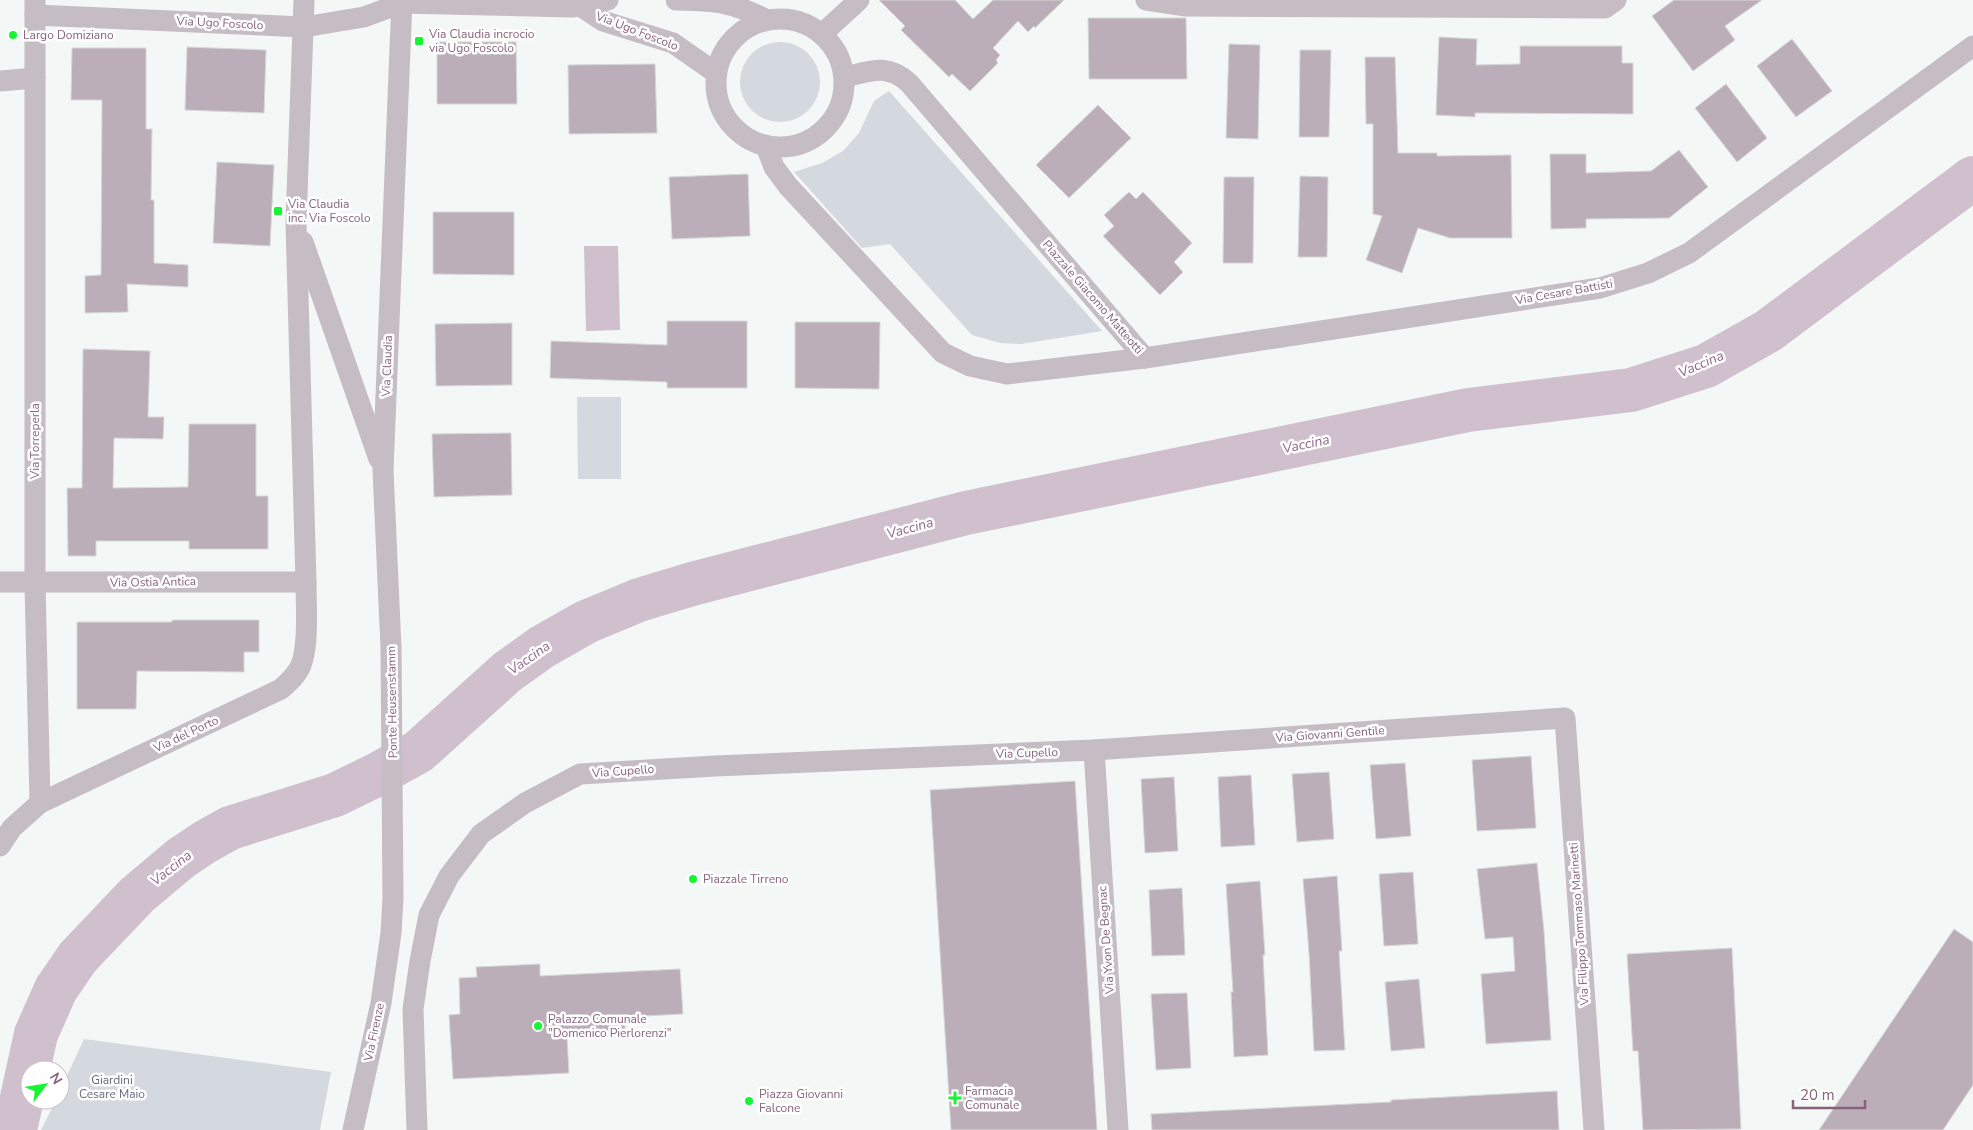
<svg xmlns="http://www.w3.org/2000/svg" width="1973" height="1130" font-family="'Nunito Sans',sans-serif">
  <rect width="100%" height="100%" fill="#f3f7f6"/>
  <!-- green -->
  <g fill="#d4d9df">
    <circle cx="780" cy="82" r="40"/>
    <path d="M 889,91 L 1102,331 L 1021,344 L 1000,343 L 972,335 L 890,244 L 862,248 L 794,172 L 822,163 L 843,151 L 859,133 L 874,101 Z"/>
    <path d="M 577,397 L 621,397 L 621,479 L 578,479 Z"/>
    <path d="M 84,1039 L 331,1072 L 320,1130 L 41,1130 L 56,1100 L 60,1100 L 60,1091 Z"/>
  </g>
  <!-- water -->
  <path fill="#d0c0cd" d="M 584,246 L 618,246 L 620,330 L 586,331 Z"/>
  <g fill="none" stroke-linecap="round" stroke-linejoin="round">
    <!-- river -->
    <path stroke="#d0c0cd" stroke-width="44" d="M 15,1130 L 36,1034 L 56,989 L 78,957 L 137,895 L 181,858 L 205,842 L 230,828 L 335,795 L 376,775 L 418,752 L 507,672 L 542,647 L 586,622 L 639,600 L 692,584 L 966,513 L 1468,410 L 1631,390 L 1706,366 L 1768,331 L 1973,178"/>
  </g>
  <!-- building -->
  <g fill="#bcaeb8" stroke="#d6d8d8">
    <path d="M 879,0 L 955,0 L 973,19 L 993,0 L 1064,0 L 1035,28 L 1034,26 L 1028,32 L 1018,21 L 993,48 L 1000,55 L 996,60 L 998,63 L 970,91 L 952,74 L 949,77 L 901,30 L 905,26 Z"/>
    <path d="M 1674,0 L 1762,0 L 1725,26 L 1735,40 L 1693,71 L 1652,16 Z"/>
    <path d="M 1088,18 L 1186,18 L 1187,79 L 1089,79 Z"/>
    <path d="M 1439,37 L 1477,39 L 1476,65 L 1520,64 L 1520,46 L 1622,46 L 1622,63 L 1633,63 L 1633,114 L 1475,113 L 1475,117 L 1436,115 Z"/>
    <path d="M 1792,39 L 1832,91 L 1796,117 L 1757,66 Z"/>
    <path d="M 437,42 L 516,42 L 517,104 L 437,104 Z"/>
    <path d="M 1229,44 L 1260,45 L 1258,139 L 1226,138 Z"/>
    <path d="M 187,47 L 266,50 L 264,113 L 185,110 Z"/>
    <path d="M 72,48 L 146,48 L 146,129 L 152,129 L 151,200 L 154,200 L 154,263 L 188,265 L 188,287 L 127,284 L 128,312 L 85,313 L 85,276 L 101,275 L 102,100 L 71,100 Z"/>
    <path d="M 1300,50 L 1331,50 L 1329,137 L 1299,137 Z"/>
    <path d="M 1365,57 L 1395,57 L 1398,153 L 1437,153 L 1437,156 L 1511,155 L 1512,238 L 1450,238 L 1418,228 L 1402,273 L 1366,260 L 1382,216 L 1373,214 L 1373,124 L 1366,124 Z"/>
    <path d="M 655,64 L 657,133 L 569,134 L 568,65 Z"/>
    <path d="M 1726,84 L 1767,138 L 1737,162 L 1695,108 Z"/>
    <path d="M 1098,105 L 1131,138 L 1069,198 L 1036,165 Z"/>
    <path d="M 1679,150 L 1708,187 L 1669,218 L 1586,219 L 1586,228 L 1551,229 L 1550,154 L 1586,154 L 1586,173 L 1651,171 Z"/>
    <path d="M 217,162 L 274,165 L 270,246 L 213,243 Z"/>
    <path d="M 748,174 L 750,236 L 672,239 L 669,177 Z"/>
    <path d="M 1300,176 L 1328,177 L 1327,257 L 1298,257 Z"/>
    <path d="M 1224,177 L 1254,177 L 1253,263 L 1223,263 Z"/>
    <path d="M 1129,192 L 1136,199 L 1143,192 L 1192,243 L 1174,262 L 1183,272 L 1160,295 L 1103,236 L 1114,226 L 1104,215 Z"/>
    <path d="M 433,212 L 514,212 L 514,275 L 433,274 Z"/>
    <path d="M 667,321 L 747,321 L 747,388 L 667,388 L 667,382 L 550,378 L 551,341 L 667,345 Z"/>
    <path d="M 795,322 L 880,322 L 879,389 L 795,388 Z"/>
    <path d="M 512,323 L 512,385 L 436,386 L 435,324 Z"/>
    <path d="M 83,349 L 150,351 L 148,417 L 164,417 L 163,439 L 114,438 L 113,488 L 188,487 L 189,424 L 256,424 L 256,496 L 268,496 L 268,549 L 189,549 L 189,541 L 96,541 L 96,556 L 68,556 L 67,488 L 82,488 Z"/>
    <path d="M 511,433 L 512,495 L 434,497 L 432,434 Z"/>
    <path d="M 172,620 L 259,620 L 259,652 L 244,652 L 244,672 L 137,671 L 136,709 L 77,709 L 77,622 L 172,622 Z"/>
    <path d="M 1531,756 L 1536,828 L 1477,831 L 1472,760 Z"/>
    <path d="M 1405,763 L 1411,836 L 1376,839 L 1370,765 Z"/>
    <path d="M 1329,772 L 1334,839 L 1297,842 L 1292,774 Z"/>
    <path d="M 1251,775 L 1255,845 L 1221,847 L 1218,777 Z"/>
    <path d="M 1174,777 L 1178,851 L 1145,853 L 1141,779 Z"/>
    <path d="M 1075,781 L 1097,1130 L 951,1130 L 930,790 Z"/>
    <path d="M 1537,863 L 1544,931 L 1551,1040 L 1486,1044 L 1481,974 L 1515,971 L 1513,937 L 1485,939 L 1477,869 Z"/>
    <path d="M 1413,872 L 1418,944 L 1384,946 L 1379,874 Z"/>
    <path d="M 1337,876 L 1342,951 L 1339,951 L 1345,1050 L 1314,1051 L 1309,953 L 1303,879 Z"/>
    <path d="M 1260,881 L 1265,955 L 1263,955 L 1268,1055 L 1234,1057 L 1231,992 L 1233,992 L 1226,884 Z"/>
    <path d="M 1182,888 L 1185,955 L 1152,956 L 1149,890 Z"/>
    <path d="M 1954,929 L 1973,942 L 1973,1085 L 1943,1130 L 1819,1130 Z"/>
    <path d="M 1732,948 L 1741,1129 L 1643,1130 L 1638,1051 L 1633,1051 L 1627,954 Z"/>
    <path d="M 540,964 L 540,976 L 680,969 L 683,1014 L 625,1017 L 625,1035 L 567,1037 L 569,1073 L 453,1079 L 449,1015 L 460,1014 L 459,978 L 477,977 L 476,967 Z"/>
    <path d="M 1419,979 L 1425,1048 L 1391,1051 L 1385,982 Z"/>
    <path d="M 1187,993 L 1191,1068 L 1156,1070 L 1151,994 Z"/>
    <path d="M 1557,1091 L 1559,1130 L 1152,1130 L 1151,1114 L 1391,1102 L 1391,1100 Z"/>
  </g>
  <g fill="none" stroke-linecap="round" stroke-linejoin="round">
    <!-- street -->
    <g stroke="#c6bcc3" stroke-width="21">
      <path d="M 35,0 L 35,583 L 40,803"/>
      <path d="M 394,0 L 402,3 L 573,7 L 608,0"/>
      <path d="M 676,0 C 716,1 730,1 767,20"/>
      <path d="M 1146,0 L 1186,6 L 1605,8 L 1616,0"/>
      <path d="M 582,7 L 603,21 L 673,43 L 716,73"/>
      <path d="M 35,15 L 304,27 L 364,17 L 402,3"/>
      <circle cx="780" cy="83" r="64"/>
      <path d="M 822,34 L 859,0"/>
      <path d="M 0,81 L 35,78"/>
      <path d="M 766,146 L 774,167 L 788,186 L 943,353 L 970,366 L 1007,374 L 1145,358 L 909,83 C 887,63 871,71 845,77"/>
      <path d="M 303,242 L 379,459"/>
      <path d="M 1145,358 L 1600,288 L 1648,273 L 1689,253 L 1973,46"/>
      <path d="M 0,582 L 306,582"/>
      <path d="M 1094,750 L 1118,1130"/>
      <path d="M 0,846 L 12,828 L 40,803 L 281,689 C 289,682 297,675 301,665 C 309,645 306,604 306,582 L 296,223 L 304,0"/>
      <path d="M 353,1130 L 381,1003 L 391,933 L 393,898 L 391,648 L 383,470 L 402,0"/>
      <path d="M 417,1130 L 413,1009 L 420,961 L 429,915 L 449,876 L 481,834 L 525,803 L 580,774 L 715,766 L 1094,750 L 1565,718 L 1594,1130"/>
    </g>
  </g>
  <!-- markers -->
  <g fill="#15f533" stroke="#fff" stroke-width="2">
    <circle cx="13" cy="35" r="5"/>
    <rect x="414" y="36" width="10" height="10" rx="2.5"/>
    <rect x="273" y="206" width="10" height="10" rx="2.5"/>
    <circle cx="693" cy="879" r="5"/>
    <circle cx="538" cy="1026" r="5"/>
    <path d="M952.5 1090.5h5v5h5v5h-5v5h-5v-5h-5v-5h5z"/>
    <circle cx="749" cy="1101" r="5"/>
  </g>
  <g text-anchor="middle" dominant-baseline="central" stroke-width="5" stroke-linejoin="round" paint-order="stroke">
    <!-- street labels -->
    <g font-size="12" fill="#87637b" stroke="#fff">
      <text transform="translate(220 23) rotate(3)">Via Ugo Foscolo</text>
      <text transform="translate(637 31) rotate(21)">Via Ugo Foscolo</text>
      <text transform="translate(1564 292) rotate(-10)">Via Cesare Battisti</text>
      <text transform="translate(1093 297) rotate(49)">Piazzale Giacomo Matteotti</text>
      <text transform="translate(387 366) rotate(-88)">Via Claudia</text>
      <text transform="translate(35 441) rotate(-90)">Via Torreperla</text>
      <text transform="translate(153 582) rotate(-1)">Via Ostia Antica</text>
      <text transform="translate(392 702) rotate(-91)">Ponte Heusenstamm</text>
      <text transform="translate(186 734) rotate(-25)">Via del Porto</text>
      <text transform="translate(1330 734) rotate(-4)">Via Giovanni Gentile</text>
      <text transform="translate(1027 753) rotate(-2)">Via Cupello</text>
      <text transform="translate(623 771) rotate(-4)">Via Cupello</text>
      <text transform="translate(1579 924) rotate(-94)">Via Filippo Tommaso Marinetti</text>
      <text transform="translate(1106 940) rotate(-94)">Via Yvon De Begnac</text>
      <text transform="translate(374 1032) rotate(-78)">Via Firenze</text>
    </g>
    <!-- poi labels -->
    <g font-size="12" fill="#87637b" stroke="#fff" text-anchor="start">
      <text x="429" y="34">Via Claudia incrocio<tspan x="429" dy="14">via Ugo Foscolo</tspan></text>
      <text x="23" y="35">Largo Domiziano</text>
      <text x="288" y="204">Via Claudia<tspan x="288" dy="14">inc. Via Foscolo</tspan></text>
      <text x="703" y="879">Piazzale Tirreno</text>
      <text x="548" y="1019">Palazzo Comunale<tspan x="548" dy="14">"Domenico Pierlorenzi"</tspan></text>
      <text x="965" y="1091">Farmacia<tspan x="965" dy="14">Comunale</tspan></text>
      <text x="759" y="1094">Piazza Giovanni<tspan x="759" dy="14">Falcone</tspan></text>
    </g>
    <!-- park labels -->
    <g font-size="12" fill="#626a7e" stroke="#fff">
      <text x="112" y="1080">Giardini<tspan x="112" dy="14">Cesare Maio</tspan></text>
    </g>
    <!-- water labels -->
    <g font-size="14" font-style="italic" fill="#92688a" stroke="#fff">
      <text transform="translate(1701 364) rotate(-23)">Vaccina</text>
      <text transform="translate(1306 444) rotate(-12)">Vaccina</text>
      <text transform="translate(910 528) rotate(-15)">Vaccina</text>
      <text transform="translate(529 658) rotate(-35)">Vaccina</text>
      <text transform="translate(171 868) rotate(-38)">Vaccina</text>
    </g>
  </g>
  <!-- north arrow -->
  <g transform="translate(45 1085) rotate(59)"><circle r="24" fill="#ffffff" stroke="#cfc1ca"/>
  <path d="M0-4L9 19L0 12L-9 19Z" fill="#15f533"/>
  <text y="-8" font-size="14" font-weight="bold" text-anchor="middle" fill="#87637b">N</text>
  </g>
  <!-- scale -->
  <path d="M1793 1100v8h72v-8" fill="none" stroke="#87637b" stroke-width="2.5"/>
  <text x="1800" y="1100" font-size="15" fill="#87637b" stroke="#ffffff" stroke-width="4" paint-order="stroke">20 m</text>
</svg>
